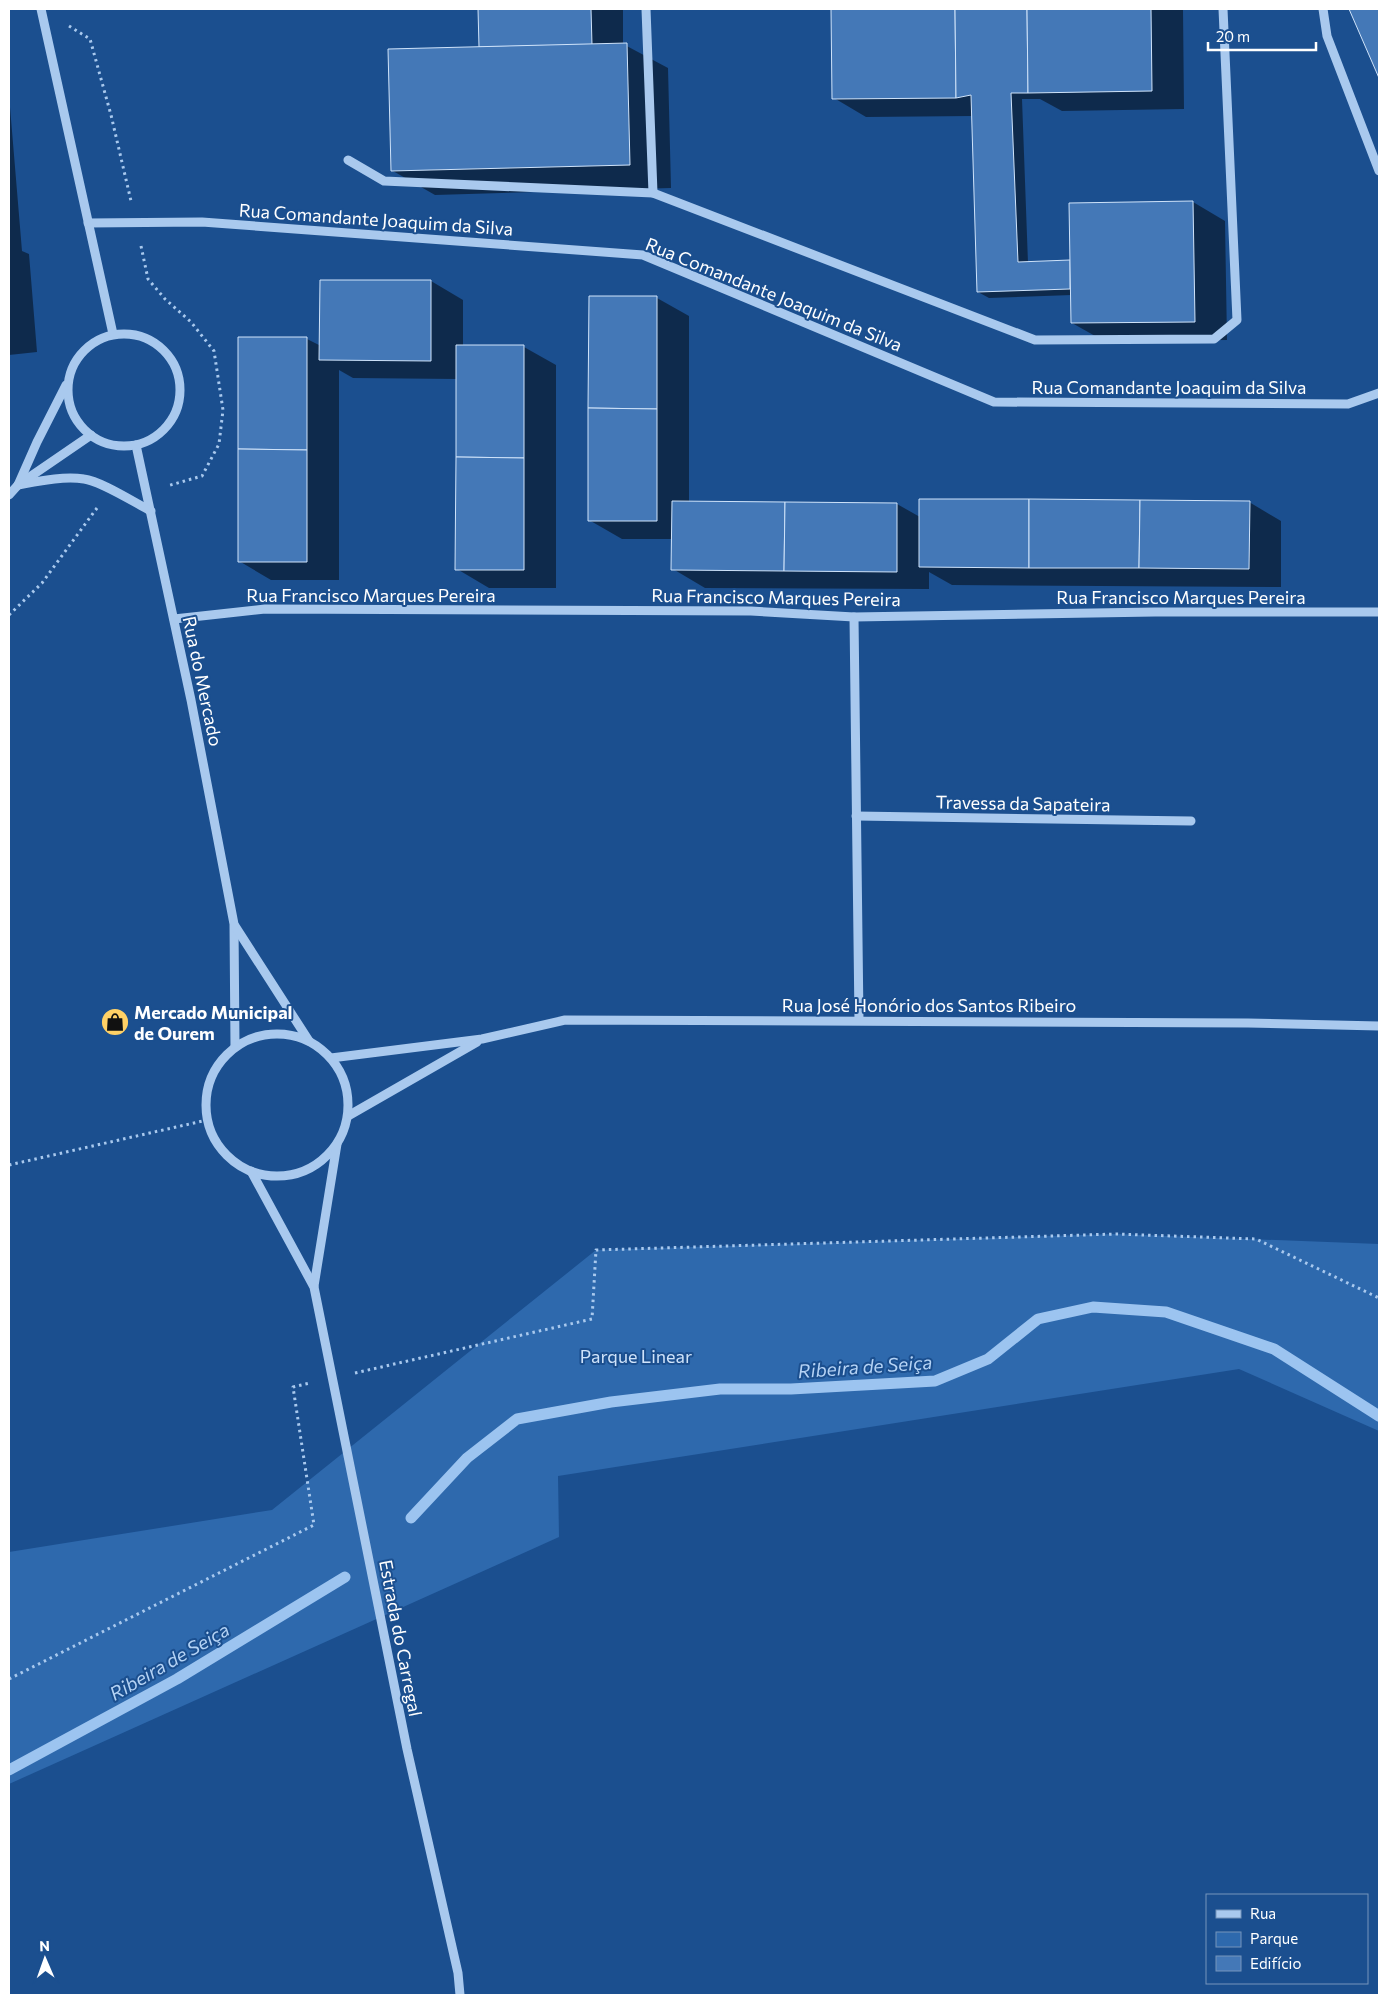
<svg xmlns="http://www.w3.org/2000/svg" width="1388" height="2004" font-family="Commissioner,sans-serif">
  <rect width="100%" height="100%" fill="#1b4f8f"/>
  <!-- green -->
  <path fill="#2e69ad" d="M 1116,1234 L 1379,1244 L 1379,1431 L 1239,1369 L 558,1476 L 559,1537 L 9,1784 L 9,1552 L 272,1510 L 596,1250 Z"/>
  <!-- shadow -->
  <g fill="#0007">
    <path d="M 479,9 L 623,9 L 623,44 L 668,68 L 671,188 L 435,195 L 393,171 L 483,48 L 480,46 Z"/>
    <path d="M 832,9 L 1183,9 L 1184,109 L 1062,111 L 1040,99 L 1022,99 L 1028,263 L 1071,262 L 1193,202 L 1225,221 L 1227,340 L 1104,341 L 1072,323 L 1072,295 L 989,298 L 978,292 L 973,116 L 866,117 L 834,98 Z"/>
    <path d="M 1351,9 L 1379,9 L 1379,75 Z"/>
    <path d="M 9,95 L 22,251 L 29,254 L 37,352 L 9,355 Z"/>
    <path d="M 431,281 L 463,300 L 463,347 L 524,347 L 556,365 L 556,588 L 489,588 L 457,569 L 457,379 L 353,378 L 339,370 L 339,580 L 271,580 L 239,561 L 240,339 L 307,339 L 321,346 Z"/>
    <path d="M 657,298 L 689,316 L 689,502 L 897,504 L 920,517 L 1249,502 L 1281,521 L 1281,587 L 952,585 L 929,572 L 929,589 L 705,588 L 673,569 L 673,539 L 622,539 L 589,520 Z"/>
  </g>
  <g fill="none" stroke-linecap="round" stroke-linejoin="round">
    <!-- stream -->
    <g stroke="#9cc4f0" stroke-width="11">
      <path d="M 411,1518 L 467,1458 L 517,1419 L 611,1402 L 720,1389 L 791,1389 L 935,1381 L 988,1359 L 1038,1319 L 1093,1307 L 1166,1312 L 1274,1349 L 1379,1416"/>
      <path d="M 9,1770 L 177,1679 L 345,1577"/>
    </g>
  </g>
  <!-- building -->
  <g fill="#4478b7" stroke="#cfe3fa">
    <path d="M 478,9 L 591,9 L 592,45 L 479,47 Z"/>
    <path d="M 831,9 L 955,9 L 956,98 L 832,99 Z"/>
    <path d="M 955,9 L 1027,9 L 1028,93 L 1011,93 L 1018,262 L 1070,260 L 1070,289 L 977,292 L 971,95 L 956,98 Z"/>
    <path d="M 1027,9 L 1151,9 L 1152,91 L 1028,93 Z"/>
    <path d="M 1349,9 L 1379,9 L 1379,78 Z"/>
    <path d="M 627,43 L 630,165 L 391,171 L 388,49 Z"/>
    <path d="M 1193,201 L 1195,322 L 1071,323 L 1069,203 Z"/>
    <path d="M 320,280 L 431,280 L 431,361 L 319,360 Z"/>
    <path d="M 589,296 L 657,296 L 657,409 L 588,408 Z"/>
    <path d="M 238,337 L 307,337 L 307,450 L 238,449 Z"/>
    <path d="M 456,345 L 524,345 L 524,458 L 456,457 Z"/>
    <path d="M 588,408 L 657,409 L 657,521 L 588,521 Z"/>
    <path d="M 238,449 L 307,450 L 307,562 L 238,562 Z"/>
    <path d="M 456,457 L 524,458 L 524,570 L 455,570 Z"/>
    <path d="M 919,499 L 1029,499 L 1029,568 L 919,567 Z"/>
    <path d="M 1029,499 L 1140,500 L 1139,568 L 1029,568 Z"/>
    <path d="M 1140,500 L 1250,501 L 1249,569 L 1139,568 Z"/>
    <path d="M 672,501 L 785,502 L 784,571 L 671,570 Z"/>
    <path d="M 785,502 L 897,503 L 897,572 L 784,571 Z"/>
  </g>
  <g fill="none" stroke-linecap="round" stroke-linejoin="round">
    <!-- path -->
    <g stroke="#a9c9ee" stroke-width="3" stroke-dasharray="2.5 4" stroke-linecap="butt">
      <path d="M 69,26 L 90,39 L 111,115 L 131,201"/>
      <path d="M 141,246 L 148,279 L 165,299 L 191,322 L 214,351 L 223,410 L 219,444 L 202,476 L 167,486"/>
      <path d="M 9,615 L 42,583 L 97,508"/>
      <path d="M 9,1165 L 207,1120"/>
      <path d="M 355,1373 L 592,1319 L 596,1250 L 1116,1234 L 1256,1239 L 1379,1298"/>
      <path d="M 9,1679 L 314,1525 L 293,1387 L 310,1383"/>
    </g>
    <!-- minor -->
    <g stroke="#a9c9ee" stroke-width="9">
      <path d="M 41,9 L 113,334"/>
      <path d="M 646,9 L 653,193"/>
      <path d="M 1323,9 L 1327,36 L 1379,171"/>
      <path d="M 348,160 L 384,181 L 653,193 L 1035,340 L 1214,339 L 1237,320 L 1223,9"/>
      <path d="M 88,223 L 202,222 L 643,255 L 994,402 L 1348,404 L 1379,393"/>
      <circle cx="124" cy="390" r="56"/>
      <path d="M 136,445 L 191,700 L 234,924 L 235,1046"/>
      <path d="M 18,485 C 40,481 63,476 84,479 C 101,481 135,503 151,511"/>
      <path d="M 18,485 L 37,442 L 66,385"/>
      <path d="M 9,495 L 18,485 L 91,435"/>
      <path d="M 854,617 L 859,1020"/>
      <path d="M 174,619 L 265,609 L 751,611 L 854,617 L 1155,612 L 1379,612"/>
      <path d="M 856,816 L 1191,821"/>
      <path d="M 235,926 L 309,1041"/>
      <circle cx="277" cy="1105" r="71"/>
      <path d="M 331,1058 L 482,1039 L 565,1020 L 1248,1023 L 1379,1026"/>
      <path d="M 348,1116 L 477,1042"/>
      <path d="M 251,1171 L 314,1287 L 407,1749 L 458,1973 L 460,1995"/>
      <path d="M 314,1286 L 337,1144"/>
    </g>
  </g>
  <!-- icons -->
  <defs>
    <symbol id="shop-disc" viewBox="-11 -11 22 22"><circle r="9.5" fill="#ffd166" stroke="#1b4f8f"/><path d="M-5-2.5h2.3a2.7 3.5 0 0 1 5.4 0H5L5.5 6h-11ZM-1.5-2.5h3a1.5 2.3 0 0 0-3 0Z" fill="#111"/></symbol>
  </defs>
  <g fill-rule="evenodd">
    <use href="#shop-disc" x="99" y="1006" width="32" height="32"/>
  </g>
  <g text-anchor="middle" dominant-baseline="central" stroke-width="4" stroke-linejoin="round" paint-order="stroke">
    <!-- street labels -->
    <g font-size="18" fill="#fff" stroke="#1b4f8f">
      <text transform="translate(376 219) rotate(4)">Rua Comandante Joaquim da Silva</text>
      <text transform="translate(774 294) rotate(22)">Rua Comandante Joaquim da Silva</text>
      <text x="1169" y="387">Rua Comandante Joaquim da Silva</text>
      <text x="371" y="595">Rua Francisco Marques Pereira</text>
      <text transform="translate(776 597) rotate(1)">Rua Francisco Marques Pereira</text>
      <text x="1181" y="597">Rua Francisco Marques Pereira</text>
      <text transform="translate(203 681) rotate(78)">Rua do Mercado</text>
      <text transform="translate(1023 803) rotate(1)">Travessa da Sapateira</text>
      <text x="929" y="1005">Rua José Honório dos Santos Ribeiro</text>
      <text transform="translate(401 1638) rotate(79)">Estrada do Carregal</text>
    </g>
    <!-- poi labels -->
    <g font-size="18" font-weight="bold" fill="#fff" stroke="#1b4f8f" text-anchor="start">
      <text x="134" y="1012">Mercado Municipal<tspan x="134" dy="21">de Ourem</tspan></text>
    </g>
    <!-- park labels -->
    <g font-size="18" fill="#cfe3fa" stroke="#1b4f8f">
      <text x="636" y="1356">Parque Linear</text>
    </g>
    <!-- water labels -->
    <g font-size="19" font-style="italic" fill="#b5d3f5" stroke="#1b4f8f">
      <text transform="translate(865 1366) rotate(-4)">Ribeira de Seiça</text>
      <text transform="translate(169 1661) rotate(-30)">Ribeira de Seiça</text>
    </g>
  </g>
  <!-- border -->
  <rect width="1388" height="2004" fill="none" stroke="#ffffff" stroke-width="20"/>
  <!-- legend -->
  <rect x="1206" y="1894" width="162" height="90" fill="#1b4f8f" stroke="#7695bc"/>
  <rect x="1216" y="1910" width="25" height="8" fill="#a9c9ee" stroke="#7695bc"/>
  <text x="1250" y="1919" font-size="15" fill="#ffffff">Rua</text>
  <rect x="1216" y="1932" width="25" height="15" fill="#2e69ad" stroke="#7695bc"/>
  <text x="1250" y="1944" font-size="15" fill="#ffffff">Parque</text>
  <rect x="1216" y="1956" width="25" height="15" fill="#4478b7" stroke="#7695bc"/>
  <text x="1250" y="1969" font-size="15" fill="#ffffff">Edifício</text>
  <!-- north arrow -->
  <g transform="translate(45 1959) rotate(358)" stroke="#1b4f8f" stroke-width="4" paint-order="stroke">
  <path d="M0-4L9 19L0 12L-9 19Z" fill="#ffffff"/>
  <text y="-8" font-size="14" font-weight="bold" text-anchor="middle" fill="#ffffff">N</text>
  </g>
  <!-- scale -->
  <path d="M1208 42v8h108v-8" fill="none" stroke="#ffffff" stroke-width="2.5"/>
  <text x="1216" y="42" font-size="15" fill="#ffffff" stroke="#1b4f8f" stroke-width="4" paint-order="stroke">20 m</text>
</svg>
